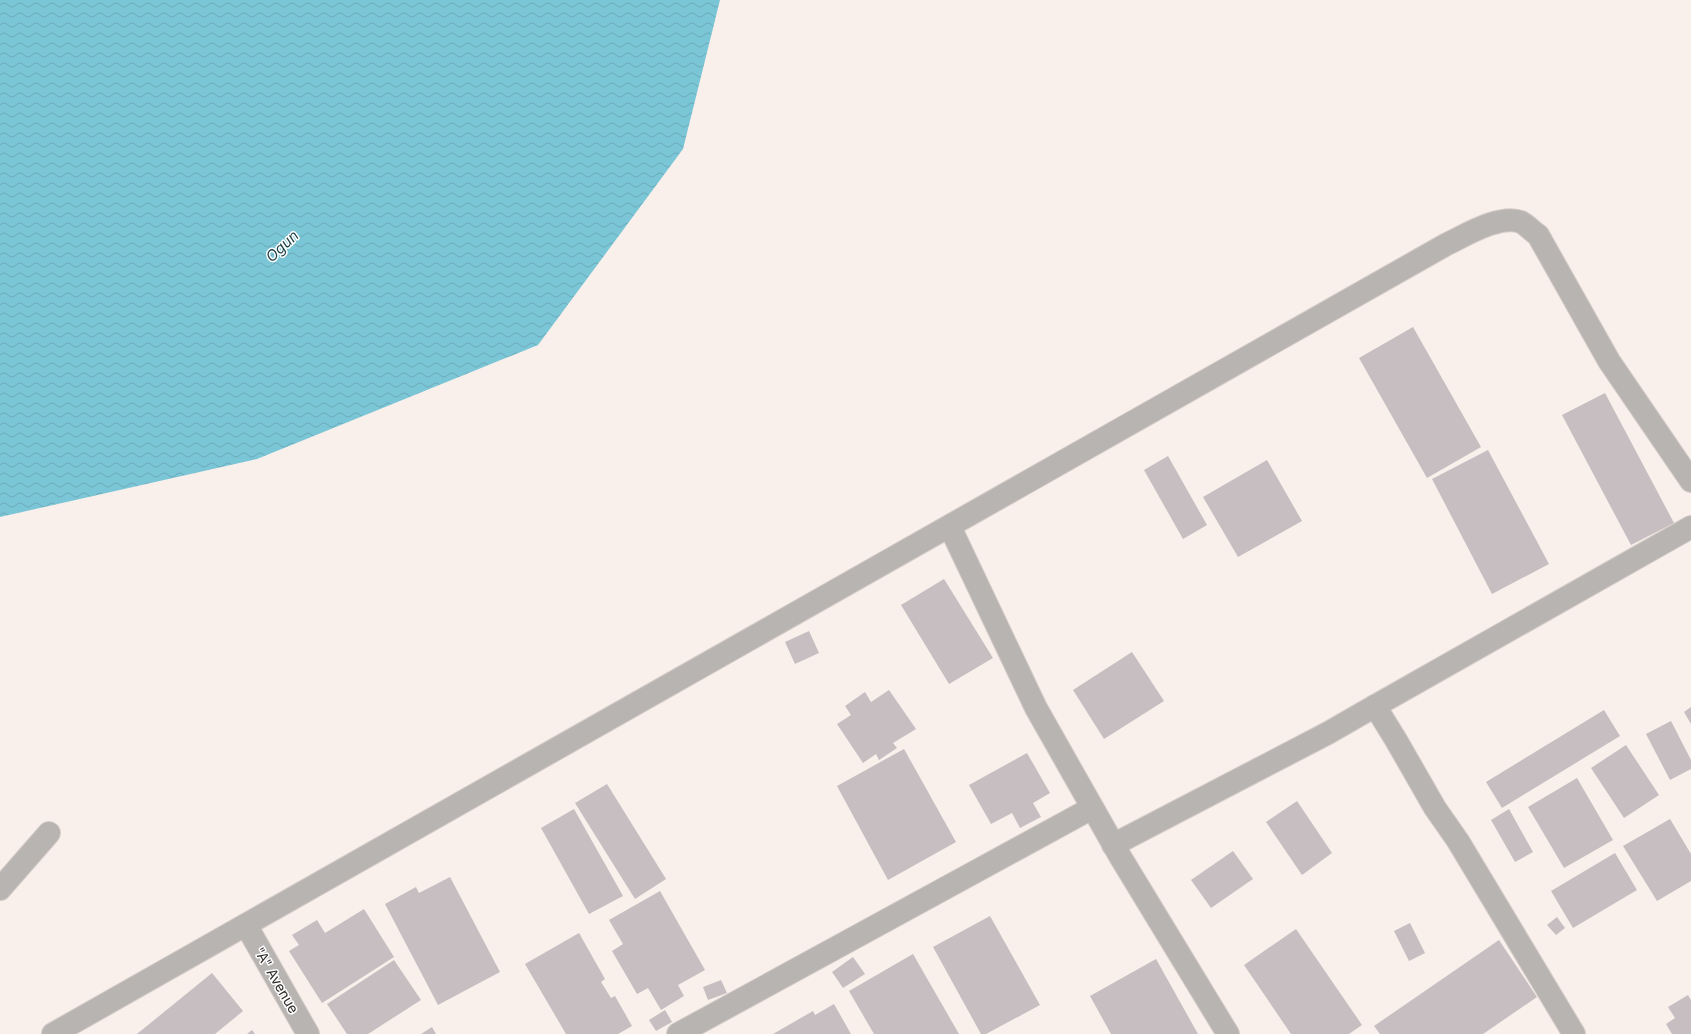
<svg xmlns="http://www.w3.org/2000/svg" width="1691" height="1034" font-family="Inter,sans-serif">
  <defs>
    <pattern id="water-waves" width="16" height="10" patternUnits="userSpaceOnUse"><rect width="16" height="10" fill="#7bc6d6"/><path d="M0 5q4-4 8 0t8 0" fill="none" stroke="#6baab8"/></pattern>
  </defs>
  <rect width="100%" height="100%" fill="#f9efeb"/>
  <!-- water -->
  <path fill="url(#water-waves)" d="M 0,0 L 720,0 L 683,149 L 538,345 L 257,459 L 0,517 Z"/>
  <!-- building -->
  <g fill="#c7bec2">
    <path d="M 1413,327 L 1481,447 L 1427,478 L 1359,358 Z"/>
    <path d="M 1605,393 L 1674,523 L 1631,545 L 1562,415 Z"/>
    <path d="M 1488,450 L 1549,564 L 1492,594 L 1432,479 Z"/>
    <path d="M 1168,456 L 1207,525 L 1183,539 L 1144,470 Z"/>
    <path d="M 1267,460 L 1302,521 L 1238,557 L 1203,497 Z"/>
    <path d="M 944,579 L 993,658 L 949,684 L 901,605 Z"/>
    <path d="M 809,631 L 819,653 L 795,664 L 785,642 Z"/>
    <path d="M 1132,652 L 1164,701 L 1104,739 L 1073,690 Z"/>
    <path d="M 889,690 L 916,729 L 893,743 L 897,748 L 879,760 L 876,754 L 863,763 L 837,724 L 851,715 L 845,706 L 865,692 L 871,702 Z"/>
    <path d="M 1691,707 L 1691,724 L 1684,712 Z"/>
    <path d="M 1604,710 L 1620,736 L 1502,808 L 1486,782 Z"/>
    <path d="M 1671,721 L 1691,760 L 1691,769 L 1670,780 L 1646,734 Z"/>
    <path d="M 1626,745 L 1659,795 L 1624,818 L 1591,768 Z"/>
    <path d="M 904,749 L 956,842 L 888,880 L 837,786 Z"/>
    <path d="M 1027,753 L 1050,793 L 1033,803 L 1041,817 L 1020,828 L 1012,813 L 991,824 L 969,785 Z"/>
    <path d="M 1577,778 L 1613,840 L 1564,868 L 1528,807 Z"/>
    <path d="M 607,784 L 666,879 L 635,899 L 575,803 Z"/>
    <path d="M 1297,801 L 1332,853 L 1302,875 L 1266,822 Z"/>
    <path d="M 574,809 L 623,896 L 589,914 L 541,828 Z"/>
    <path d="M 1509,809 L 1533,852 L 1515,862 L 1491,820 Z"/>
    <path d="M 1670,819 L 1691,854 L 1691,881 L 1657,901 L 1623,846 Z"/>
    <path d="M 1233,851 L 1253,879 L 1211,908 L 1191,880 Z"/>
    <path d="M 1615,853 L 1637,890 L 1573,928 L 1551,891 Z"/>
    <path d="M 450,877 L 500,972 L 438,1005 L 385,904 L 416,887 L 419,893 Z"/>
    <path d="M 660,891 L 705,970 L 678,985 L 684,996 L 661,1010 L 648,988 L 637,994 L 612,951 L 623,944 L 609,920 Z"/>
    <path d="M 364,909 L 394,957 L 322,1003 L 289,951 L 299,945 L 292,935 L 317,920 L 325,933 Z"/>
    <path d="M 990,916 L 1040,1005 L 986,1034 L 981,1034 L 933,947 Z"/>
    <path d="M 1557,917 L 1565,928 L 1556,935 L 1547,925 Z"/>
    <path d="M 1410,923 L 1425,953 L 1409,961 L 1394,931 Z"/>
    <path d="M 1296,929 L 1362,1025 L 1349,1034 L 1291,1034 L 1244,965 Z"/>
    <path d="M 579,933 L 605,979 L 601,982 L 611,998 L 615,996 L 632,1026 L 618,1034 L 566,1034 L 525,964 Z"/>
    <path d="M 1499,940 L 1537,997 L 1483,1034 L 1380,1034 L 1374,1026 Z"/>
    <path d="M 913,954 L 959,1034 L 874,1034 L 849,991 Z"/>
    <path d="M 853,957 L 865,974 L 843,988 L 832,972 Z"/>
    <path d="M 1156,959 L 1198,1034 L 1111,1034 L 1090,996 Z"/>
    <path d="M 394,960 L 421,1000 L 368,1034 L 347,1034 L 327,1004 Z"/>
    <path d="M 212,973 L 243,1011 L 215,1034 L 137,1034 Z"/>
    <path d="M 721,980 L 727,993 L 708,1000 L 703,987 Z"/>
    <path d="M 1688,995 L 1691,1000 L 1691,1034 L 1672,1034 L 1666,1024 L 1675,1018 L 1668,1007 Z"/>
    <path d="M 834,1004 L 851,1034 L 773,1034 L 813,1011 L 815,1015 Z"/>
    <path d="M 665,1010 L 672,1022 L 656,1031 L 649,1020 Z"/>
    <path d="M 432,1027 L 436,1034 L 421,1034 Z"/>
    <path d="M 252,1030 L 255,1034 L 247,1034 Z"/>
  </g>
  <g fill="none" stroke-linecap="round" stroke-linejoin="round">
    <defs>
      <g id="minor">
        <path d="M 950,527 L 1036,708 L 1121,858 L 1228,1034"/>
        <path d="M 1375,706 L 1691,527"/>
        <path d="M 1113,845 L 1328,733 L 1375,706 L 1396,740 L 1435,808 L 1458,841 L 1574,1034"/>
        <path d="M 0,889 L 49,833"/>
        <path d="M 246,925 L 308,1034"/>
        <path d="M 53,1034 L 1447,244 C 1466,235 1500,214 1521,222 C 1527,225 1533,232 1538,235 L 1609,361 L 1691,481"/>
        <path d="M 678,1034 L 1092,808"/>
      </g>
    </defs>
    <!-- minor casing -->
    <use href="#minor" stroke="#d5ccc8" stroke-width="24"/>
    <!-- minor -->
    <use href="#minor" stroke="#b8b4b2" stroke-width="22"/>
  </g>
  <g text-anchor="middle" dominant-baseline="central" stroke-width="3" stroke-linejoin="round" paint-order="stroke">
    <!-- street labels -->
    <g font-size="14" fill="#2f2b2a" stroke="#fff">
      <text transform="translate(277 980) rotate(60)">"A" Avenue</text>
    </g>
    <!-- water labels -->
    <g font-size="15" font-style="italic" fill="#1b3f46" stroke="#fff">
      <text transform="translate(282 246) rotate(-43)">Ogun</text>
    </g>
  </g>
</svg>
